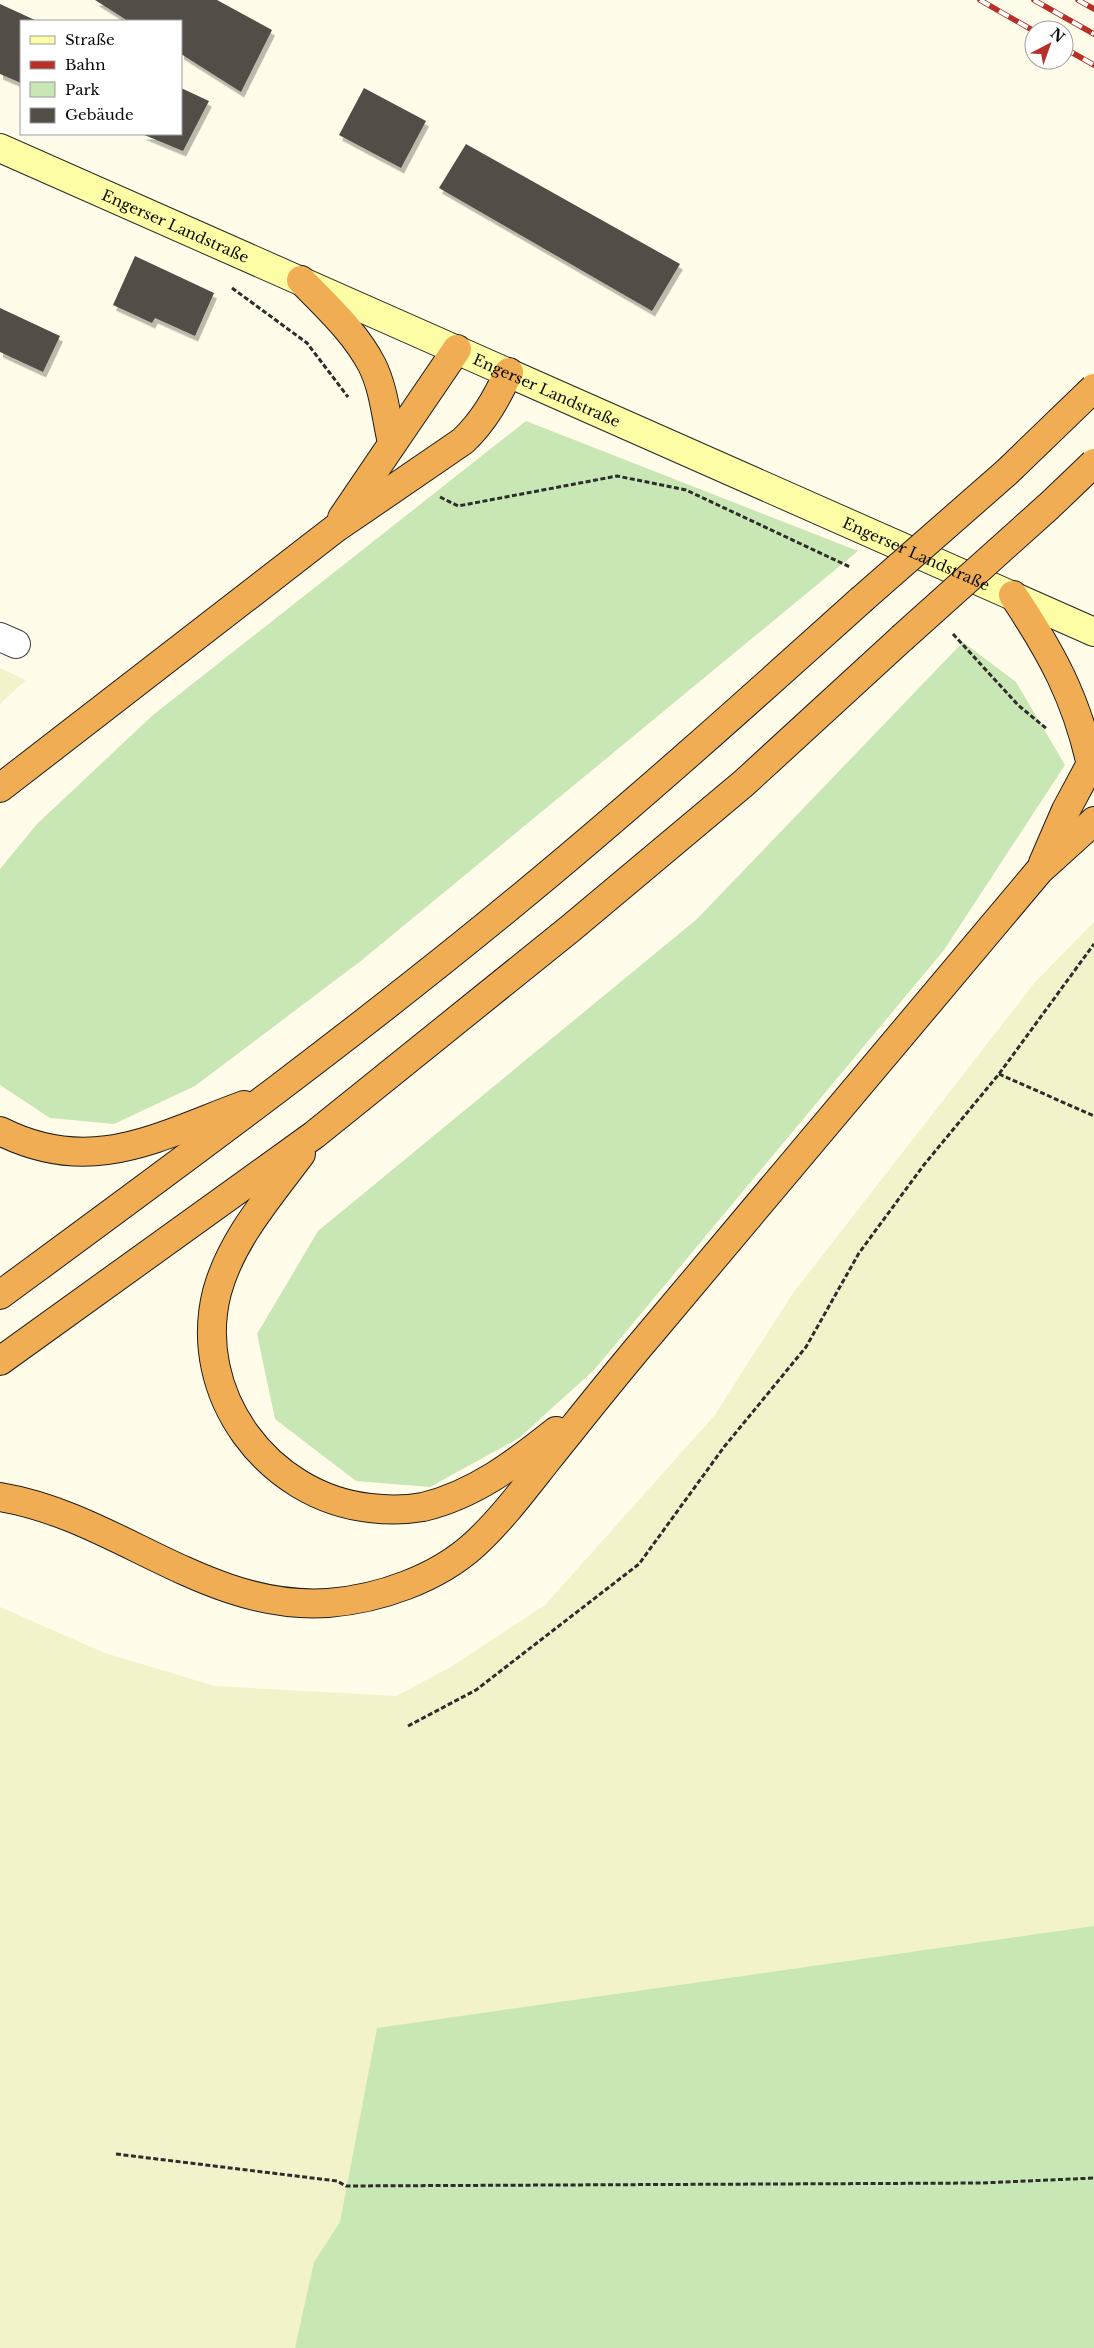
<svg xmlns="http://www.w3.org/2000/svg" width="1094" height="2348" font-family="'Libre Baskerville',serif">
  <defs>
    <filter id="shadow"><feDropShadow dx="3" dy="5.5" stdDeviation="0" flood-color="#0004"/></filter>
  </defs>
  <rect width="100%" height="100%" fill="#fffde9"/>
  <!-- farmland -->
  <g fill="#f2f3ca">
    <path d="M 0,668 L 26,680 L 0,704 Z"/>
    <path d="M 1094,922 L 1094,2348 L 0,2348 L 0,1607 L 105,1653 L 215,1686 L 396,1696 L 449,1668 L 545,1605 L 714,1416 L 793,1293 L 1036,981 Z"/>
  </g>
  <!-- green -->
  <g fill="#c9e7b4">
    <path d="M 526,421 L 858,551 L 362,960 L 195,1086 L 114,1124 L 50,1118 L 0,1085 L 0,869 L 37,824 L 153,715 Z"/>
    <path d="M 963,642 L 1016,682 L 1065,765 L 944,950 L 594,1370 L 519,1438 L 430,1487 L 356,1481 L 275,1419 L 257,1334 L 318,1231 L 697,919 Z"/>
    <path d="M 1094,1926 L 1094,2348 L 295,2348 L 314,2262 L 340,2222 L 377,2028 Z"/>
  </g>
  <!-- building -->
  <g fill="#534d47" filter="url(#shadow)">
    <path d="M 95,0 L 217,0 L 272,30 L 241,92 L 181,54 L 181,21 L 128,21 Z"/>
    <path d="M 0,4 L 37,21 L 21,21 L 21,83 L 0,74 Z"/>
    <path d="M 181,88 L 209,101 L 183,151 L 142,134 L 181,134 Z"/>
    <path d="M 364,88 L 426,121 L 401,168 L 339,135 Z"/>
    <path d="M 466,144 L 680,264 L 652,311 L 439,188 Z"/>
    <path d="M 135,256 L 214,293 L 195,336 L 155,318 L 152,323 L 113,305 Z"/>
    <path d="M 0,308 L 60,336 L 43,372 L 0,352 Z"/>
  </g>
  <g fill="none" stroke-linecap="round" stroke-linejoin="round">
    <defs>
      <path id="street" d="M 0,637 L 16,644"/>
      <g id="secondary">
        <path id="s1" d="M 0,148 L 1094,632"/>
      </g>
      <g id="highway">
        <path d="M 301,280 C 326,306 355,332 372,365 C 384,389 386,417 392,443"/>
        <path d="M 342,518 L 457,349"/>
        <path d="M 1013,595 C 1051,652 1076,697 1091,765"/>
        <path d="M 0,788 L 336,528 L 463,441 C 484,421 496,399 509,372"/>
        <path d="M 1043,863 L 1066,810 L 1094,758"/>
        <path d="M 0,1131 C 91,1177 157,1137 244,1105"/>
        <path d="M 301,1154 C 269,1197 231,1240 217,1292 C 191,1394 268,1497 370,1508 C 387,1510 406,1510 423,1507 C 474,1495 516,1463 556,1431"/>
        <path d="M 0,1295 C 178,1164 356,1034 526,893 C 641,798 751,699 861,600"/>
        <path d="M 0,1361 L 314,1135 L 571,928 L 744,783 L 902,638"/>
        <path d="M 0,1497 C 116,1516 206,1611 328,1603 C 379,1599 437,1579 475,1544 C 502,1519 525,1488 548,1459 C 581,1418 614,1376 649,1335 C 779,1180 909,1025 1039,871 L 1094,821"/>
      </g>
    </defs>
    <!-- street casing -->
    <use href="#street" stroke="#3e3e3e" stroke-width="30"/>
    <!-- secondary casing -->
    <use href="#secondary" stroke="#2d2d2d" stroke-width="30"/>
    <!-- highway casing -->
    <use href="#highway" stroke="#1c1c1c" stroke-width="30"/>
    <!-- path -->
    <g stroke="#2d2d2d" stroke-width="3" stroke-dasharray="5 2.5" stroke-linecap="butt">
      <path d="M 232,288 L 307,343 L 348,397"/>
      <path d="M 440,497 L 458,506 L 617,476 L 686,490 L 850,567"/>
      <path d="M 953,634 L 1018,705 L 1047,729"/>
      <path d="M 999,1074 L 1094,1116"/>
      <path d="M 408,1726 L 476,1690 L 639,1564 L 724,1447 L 806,1347 L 859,1253 L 923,1166 L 999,1074 L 1094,944"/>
      <path d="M 116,2154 L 337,2181 L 346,2186 L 982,2183 L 1094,2178"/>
    </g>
    <!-- street -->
    <use href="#street" stroke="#fff" stroke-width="28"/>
    <!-- secondary -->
    <use href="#secondary" stroke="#fdfda5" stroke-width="28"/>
    <!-- highway -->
    <use href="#highway" stroke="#f1ad54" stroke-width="28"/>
    <defs>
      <g id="rail">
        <path d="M 980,0 L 1034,31"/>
        <path d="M 1034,0 L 1094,34"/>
        <path d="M 1078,0 L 1094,9"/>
        <path d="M 1064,48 L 1094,65"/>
      </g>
    </defs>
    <!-- rail casing -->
    <use href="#rail" stroke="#b72f26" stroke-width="5.5"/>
    <!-- rail -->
    <use href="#rail" stroke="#fff" stroke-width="4" stroke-dasharray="11" stroke-linecap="butt"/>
    <defs>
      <g id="highway-bridge">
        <path d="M 861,600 L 1007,472 L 1094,388"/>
        <path d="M 902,638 L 1049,506 L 1094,463"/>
      </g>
    </defs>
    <!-- highway-bridge casing -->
    <use href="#highway-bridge" stroke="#1c1c1c" stroke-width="30" stroke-linecap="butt"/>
    <!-- highway-bridge -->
    <use href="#highway-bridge" stroke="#f1ad54" stroke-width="28"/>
  </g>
  <g text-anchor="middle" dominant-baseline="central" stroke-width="5" stroke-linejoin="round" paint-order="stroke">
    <!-- street labels -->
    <g font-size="15" fill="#0b0b0b" stroke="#fff">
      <text stroke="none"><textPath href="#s1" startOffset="192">Engerser Landstraße</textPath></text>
      <text stroke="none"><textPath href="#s1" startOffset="598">Engerser Landstraße</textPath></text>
      <text stroke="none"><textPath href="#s1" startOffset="1002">Engerser Landstraße</textPath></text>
    </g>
  </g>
  <!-- legend -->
  <rect x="20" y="20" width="162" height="115" fill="#ffffff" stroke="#9d9d9d"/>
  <rect x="30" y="36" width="25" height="8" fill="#fdfda5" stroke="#9d9d9d"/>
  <text x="65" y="45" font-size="15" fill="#0b0b0b">Straße</text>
  <rect x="30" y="61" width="25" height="8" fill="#b72f26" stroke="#9d9d9d"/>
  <text x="65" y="70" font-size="15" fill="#0b0b0b">Bahn</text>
  <rect x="30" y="82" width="25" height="15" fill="#c9e7b4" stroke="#9d9d9d"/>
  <text x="65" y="95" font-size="15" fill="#0b0b0b">Park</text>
  <rect x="30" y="108" width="25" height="15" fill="#534d47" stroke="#9d9d9d"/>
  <text x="65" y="120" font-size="15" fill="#0b0b0b">Gebäude</text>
  <!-- north arrow -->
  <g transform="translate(1049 45) rotate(41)"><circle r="24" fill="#ffffff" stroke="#9d9d9d"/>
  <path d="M0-4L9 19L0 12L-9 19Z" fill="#b72f26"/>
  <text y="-8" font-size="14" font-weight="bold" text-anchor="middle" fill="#0b0b0b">N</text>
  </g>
</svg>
